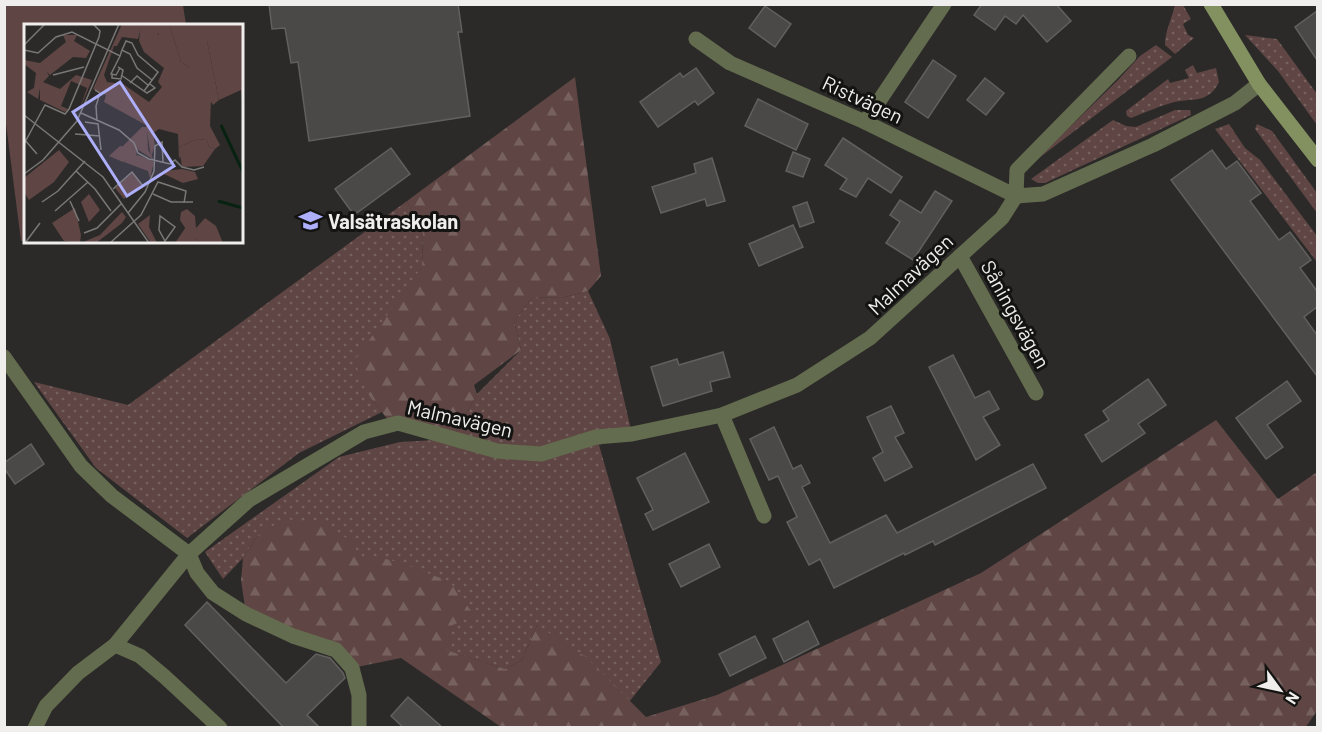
<svg xmlns="http://www.w3.org/2000/svg" width="1322" height="732" font-family="Barlow,sans-serif">
  <defs>
    <pattern id="grass-dots" width="8" height="8" patternUnits="userSpaceOnUse" patternTransform="scale(1.5)"><rect width="8" height="8" fill="#5f4644"/><path d="M2 2h.1M6 6h.1" fill="none" stroke="#76615f" stroke-width="1.8" stroke-linecap="round"/></pattern>
    <pattern id="forest-firs" width="22" height="20" patternUnits="userSpaceOnUse" patternTransform="scale(1.5)"><rect width="22" height="20" fill="#5f4644"/><path d="M5 1l3.5 6h-7zM16 11l3.5 6h-7z" fill="#76615f"/></pattern>
  </defs>
  <rect width="100%" height="100%" fill="#2b2a28"/>
  <!-- grass -->
  <g fill="url(#grass-dots)">
    <path d="M 1175,5 L 1183,5 L 1191,19 L 1183,24 L 1188,35 L 1194,38 L 1175,54 L 1165,45 C 1165,31 1172,18 1175,5 Z"/>
    <path d="M 1245,35 L 1277,39 L 1317,94 L 1317,125 L 1278,71 Z"/>
    <path d="M 1156,45 L 1172,57 L 1035,161 L 1118,80 L 1140,56 Z"/>
    <path d="M 1193,65 L 1197,73 L 1216,68 L 1219,82 C 1208,105 1191,97 1171,103 C 1157,107 1144,113 1131,118 L 1127,116 L 1126,111 L 1168,79 L 1170,83 L 1189,78 L 1185,70 Z"/>
    <path d="M 1175,110 L 1190,110 L 1191,115 L 1045,183 L 1038,183 L 1031,179 L 1113,120 L 1126,126 L 1136,127 Z"/>
    <path d="M 1229,124 L 1245,148 L 1260,160 L 1317,236 L 1317,262 L 1215,129 Z"/>
    <path d="M 1257,124 L 1272,131 L 1317,193 L 1317,213 L 1255,129 Z"/>
    <path d="M 407,201 L 423,234 L 422,267 L 390,313 L 370,397 L 382,412 L 299,453 L 187,538 L 96,468 L 34,382 L 128,405 Z"/>
    <path d="M 588,291 L 610,339 L 632,434 L 599,445 L 661,662 L 621,712 L 537,625 L 522,660 L 505,669 L 445,650 L 453,625 L 361,562 L 257,536 L 243,558 L 223,579 L 205,552 L 339,457 L 400,442 L 452,439 L 477,394 L 521,350 L 514,321 L 533,297 L 561,298 Z"/>
  </g>
  <!-- forest -->
  <g fill="url(#forest-firs)">
    <path d="M 575,77 L 601,276 L 588,291 L 561,298 L 533,297 L 514,321 L 521,350 L 474,385 L 477,394 L 452,439 L 392,425 L 370,397 L 354,361 L 422,267 L 423,234 L 407,201 Z"/>
    <path d="M 1216,420 L 1278,499 L 1317,472 L 1317,711 L 1305,728 L 501,727 L 401,658 L 352,668 L 336,650 L 246,614 L 241,580 L 243,558 L 257,536 L 284,519 L 322,523 L 353,542 L 361,561 L 378,557 L 405,564 L 450,582 L 474,615 L 453,625 L 446,650 L 505,669 L 522,660 L 537,625 L 586,657 L 646,717 L 717,695 L 981,573 Z"/>
  </g>
  <!-- pitch -->
  <path fill="#5f4644" d="M 4,5 L 183,5 L 186,25 L 26,26 L 26,240 L 21,241 L 5,116 Z"/>
  <!-- building -->
  <g fill="#4b4947" stroke="#62605e" stroke-width="1.5">
    <path d="M 269,4 L 458,4 L 462,32 L 458,32 L 470,116 L 309,141 L 298,62 L 291,63 L 285,28 L 272,29 Z"/>
    <path d="M 982,4 L 1056,4 L 1071,21 L 1047,42 L 1023,15 L 1016,24 L 1005,16 L 995,30 L 974,15 Z"/>
    <path d="M 765,6 L 791,24 L 775,47 L 749,28 Z"/>
    <path d="M 1317,11 L 1317,60 L 1295,27 Z"/>
    <path d="M 933,60 L 956,76 L 928,118 L 905,102 Z"/>
    <path d="M 696,68 L 714,93 L 698,105 L 695,101 L 658,127 L 640,102 L 680,73 L 683,77 Z"/>
    <path d="M 985,78 L 1004,93 L 986,115 L 967,100 Z"/>
    <path d="M 758,99 L 808,124 L 796,150 L 745,126 Z"/>
    <path d="M 843,138 L 902,177 L 891,193 L 868,178 L 856,197 L 840,189 L 847,179 L 825,165 Z"/>
    <path d="M 391,148 L 410,174 L 354,215 L 335,189 Z"/>
    <path d="M 1212,150 L 1226,169 L 1237,161 L 1261,193 L 1250,201 L 1279,240 L 1290,232 L 1311,260 L 1300,268 L 1317,291 L 1317,307 L 1304,317 L 1317,335 L 1317,376 L 1171,180 Z"/>
    <path d="M 793,152 L 810,159 L 803,177 L 786,171 Z"/>
    <path d="M 712,158 L 725,201 L 707,206 L 705,199 L 661,213 L 652,187 L 696,173 L 694,164 Z"/>
    <path d="M 935,191 L 952,201 L 913,260 L 886,243 L 900,222 L 890,215 L 900,200 L 921,213 Z"/>
    <path d="M 807,202 L 814,222 L 800,227 L 793,207 Z"/>
    <path d="M 793,225 L 803,247 L 759,266 L 749,244 Z"/>
    <path d="M 723,352 L 730,377 L 710,382 L 712,391 L 663,406 L 651,367 L 677,359 L 679,365 Z"/>
    <path d="M 953,355 L 975,398 L 989,391 L 999,409 L 983,417 L 1000,445 L 976,460 L 929,367 Z"/>
    <path d="M 1148,379 L 1166,405 L 1138,424 L 1145,433 L 1102,462 L 1085,435 L 1109,420 L 1103,411 Z"/>
    <path d="M 1287,381 L 1301,401 L 1267,425 L 1283,447 L 1266,459 L 1236,418 Z"/>
    <path d="M 891,406 L 904,433 L 895,437 L 912,467 L 885,481 L 873,458 L 883,452 L 867,417 Z"/>
    <path d="M 774,427 L 793,469 L 801,465 L 810,483 L 802,487 L 830,543 L 886,515 L 897,533 L 1033,464 L 1046,488 L 935,545 L 933,541 L 905,555 L 904,553 L 834,588 L 820,559 L 809,565 L 787,522 L 797,517 L 778,476 L 769,480 L 750,439 Z"/>
    <path d="M 31,444 L 44,464 L 15,484 L 4,468 L 4,463 Z"/>
    <path d="M 685,453 L 709,502 L 653,530 L 645,514 L 653,510 L 637,478 Z"/>
    <path d="M 709,544 L 720,567 L 681,587 L 669,564 Z"/>
    <path d="M 207,602 L 286,683 L 316,654 L 330,658 L 343,673 L 345,678 L 307,715 L 320,728 L 284,728 L 185,625 Z"/>
    <path d="M 808,621 L 819,644 L 784,662 L 773,639 Z"/>
    <path d="M 755,636 L 766,658 L 730,676 L 719,654 Z"/>
    <path d="M 408,697 L 443,728 L 404,728 L 391,716 Z"/>
  </g>
  <g fill="none" stroke-linecap="round" stroke-linejoin="round">
    <!-- minor -->
    <g stroke="#636c4e" stroke-width="15">
      <path d="M 696,39 L 730,63 L 865,122 L 1016,196 L 1017,170 L 1129,56"/>
      <path d="M 865,122 L 944,4"/>
      <path d="M 960,256 L 1036,393"/>
      <path d="M 4,357 L 81,466 L 112,496 L 189,554 L 197,573 L 213,593 L 246,614 L 293,636 L 336,650 L 352,668 L 359,695 L 359,728"/>
      <path d="M 722,415 L 764,516"/>
      <path d="M 115,645 L 140,656 L 165,677 L 220,728"/>
      <path d="M 35,728 L 46,706 L 78,673 L 115,645 L 189,554 L 249,500 L 364,432 L 398,423 L 497,451 L 541,454 L 596,437 L 632,434 L 722,415 L 797,385 L 870,338 L 1002,218 L 1016,196 L 1043,194 L 1153,145 L 1235,103 L 1259,84"/>
    </g>
    <!-- secondary -->
    <path stroke="#839160" stroke-width="15" d="M 1211,4 L 1259,84 L 1318,160"/>
  </g>
  <!-- icons -->
  <defs>
    <symbol id="school-bare" viewBox="-9 -9 18 18"><path d="M0-5L7-2L0 1L-7-2ZM-4 1L0 2.5L4 1V4Q0 6-4 4Z" fill="#adaffb" stroke="#131312" stroke-width="2.5" paint-order="stroke"/></symbol>
  </defs>
  <g fill-rule="evenodd">
    <use href="#school-bare" x="294" y="204" width="33" height="33"/>
  </g>
  <g text-anchor="middle" dominant-baseline="central" stroke-width="6" stroke-linejoin="round" paint-order="stroke">
    <!-- street labels -->
    <g font-size="20" fill="#efeeed" stroke="#131312">
      <text transform="translate(863 99) rotate(25)">Ristvägen</text>
      <text transform="translate(910 274) rotate(-43)">Malmavägen</text>
      <text transform="translate(1016 314) rotate(61)">Såningsvägen</text>
      <text transform="translate(460 418) rotate(13)">Malmavägen</text>
    </g>
    <!-- poi labels -->
    <g font-size="20" font-weight="bold" fill="#efeeed" stroke="#131312" text-anchor="start">
      <text x="328" y="221">Valsätraskolan</text>
    </g>
  </g>
  <!-- overview -->
  <g transform="translate(24 24)">
    <rect width="219" height="219" fill="#2b2a28"/>
    <path d="M 117,0 L 135,0 L 136,10 L 130,8 L 115,17 ZM 145,0 L 192,0 L 183,17 L 195,76 L 189,81 L 165,43 L 157,38 ZM 39,11 L 53,11 L 50,17 L 66,27 L 62,34 L 49,33 L 26,51 L 23,48 L 25,52 L 19,58 L 36,65 L 52,51 L 68,56 L 54,89 L 63,64 L 47,57 L 37,82 L 44,85 L 41,88 L 16,76 L 16,64 L 14,75 L 3,68 L 10,64 L 12,49 L 0,40 L 0,36 L 16,39 L 42,18 ZM 118,103 L 123,103 L 124,126 L 130,136 L 113,125 L 98,123 ZM 173,115 L 183,116 L 185,123 L 191,125 L 179,142 L 158,143 L 155,123 ZM 114,131 L 130,138 L 126,154 L 124,147 L 100,138 ZM 158,145 L 171,148 L 174,155 L 159,159 L 140,150 L 142,147 ZM 65,170 L 76,186 L 65,198 L 57,178 ZM 98,188 L 102,193 L 98,199 L 72,219 L 57,219 L 76,211 ZM 126,191 L 125,203 L 133,219 L 127,219 L 114,200 ZM 162,203 L 172,205 L 171,214 L 176,219 L 151,219 Z" fill="#5f4644"/>
    <path d="M 98,0 L 118,0 L 114,15 L 98,13 L 93,22 L 90,22 L 80,51 L 83,58 L 99,60 L 125,78 L 138,63 L 134,58 L 140,44 L 120,28 L 115,17 L 123,8 L 131,6 L 135,11 L 135,0 L 145,0 L 157,38 L 168,45 L 187,76 L 186,102 L 196,121 L 191,125 L 185,123 L 183,116 L 173,115 L 155,123 L 158,129 L 155,135 L 154,110 L 135,105 L 129,109 L 131,122 L 127,133 L 122,101 L 80,78 L 82,71 L 69,65 ZM 192,0 L 219,0 L 219,88 L 217,66 L 195,76 L 183,17 L 184,8 ZM 96,122 L 113,125 L 112,134 L 99,138 L 85,132 ZM 51,184 L 57,211 L 56,219 L 40,217 L 28,199 ZM 163,185 L 171,192 L 172,204 L 181,194 L 192,202 L 199,219 L 176,219 L 171,214 L 171,207 L 165,210 L 156,196 L 157,188 Z" fill="#5f4644"/>
    <path d="M 35,126 L 45,138 L 30,158 L 5,176 L 0,168 L 0,154 ZM 108,149 L 118,160 L 100,175 L 91,164 Z" fill="#5f4644"/>
    <path fill="none" stroke="#082212" stroke-width="3" d="M 197,101 L 219,148M 194,177 L 219,184"/>
    <path fill="none" stroke="#797877" stroke-width="1.5" d="M 0,21 L 21,0M 0,26 L 14,29 L 32,13 L 48,8 L 96,32 L 98,26 L 106,30 L 113,44 L 128,56M 98,26 L 102,17 L 108,19 L 114,31 L 134,48 L 120,67M 96,32 L 87,50 L 92,51 L 96,44M 29,51 L 60,43M 88,51 L 88,54 L 97,55 L 99,46 L 94,43M 97,51 L 123,69 L 131,64 L 126,60M 106,59 L 113,52 L 125,62M 71,66 L 76,69 L 72,82 L 73,97M 57,89 L 95,106 L 110,119 L 114,129 L 125,135 L 146,140 L 151,136 L 158,143 L 170,146 L 180,143M 0,91 L 79,153 L 125,219M 61,98 L 74,100 L 77,126M 51,110 L 76,112M 0,115 L 13,130M 0,120 L 21,81 L 41,90 L 45,85 L 75,13 L 76,7 L 69,0M 52,147 L 71,165 L 87,187M 0,150 L 19,136 L 53,97 L 95,0M 89,165 L 108,148 L 119,162M 129,170 L 147,178 L 169,178M 46,177 L 55,197M 18,178 L 34,167 L 61,137M 31,187 L 64,158M 104,189 L 121,168 L 130,147 L 131,122 L 138,118 L 139,138M 60,209 L 73,204 L 98,179M 1,219 L 16,199M 86,219 L 117,191 L 134,158 L 162,167 L 160,179M 140,219 L 141,217 L 151,203 L 136,192 L 135,206 L 141,217"/>
    <path fill="#adaffb" fill-opacity="0.15" stroke="#adaffb" stroke-width="3" d="M 96,58 L 150,142 L 103,172 L 49,88 Z"/>
    <rect width="219" height="219" fill="none" stroke="#efeeed" stroke-width="3"/>
  </g>
  <!-- border -->
  <rect width="1322" height="732" fill="none" stroke="#efeeed" stroke-width="12"/>
  <!-- north arrow -->
  <g transform="translate(1280 690) rotate(123)" stroke="#131312" stroke-width="4.5" paint-order="stroke">
  <path d="M0-4.5L10 22L0 15L-10 22Z" fill="#efeeed"/>
  <text y="-9" font-size="16" font-weight="bold" text-anchor="middle" fill="#efeeed">N</text>
  </g>
</svg>
